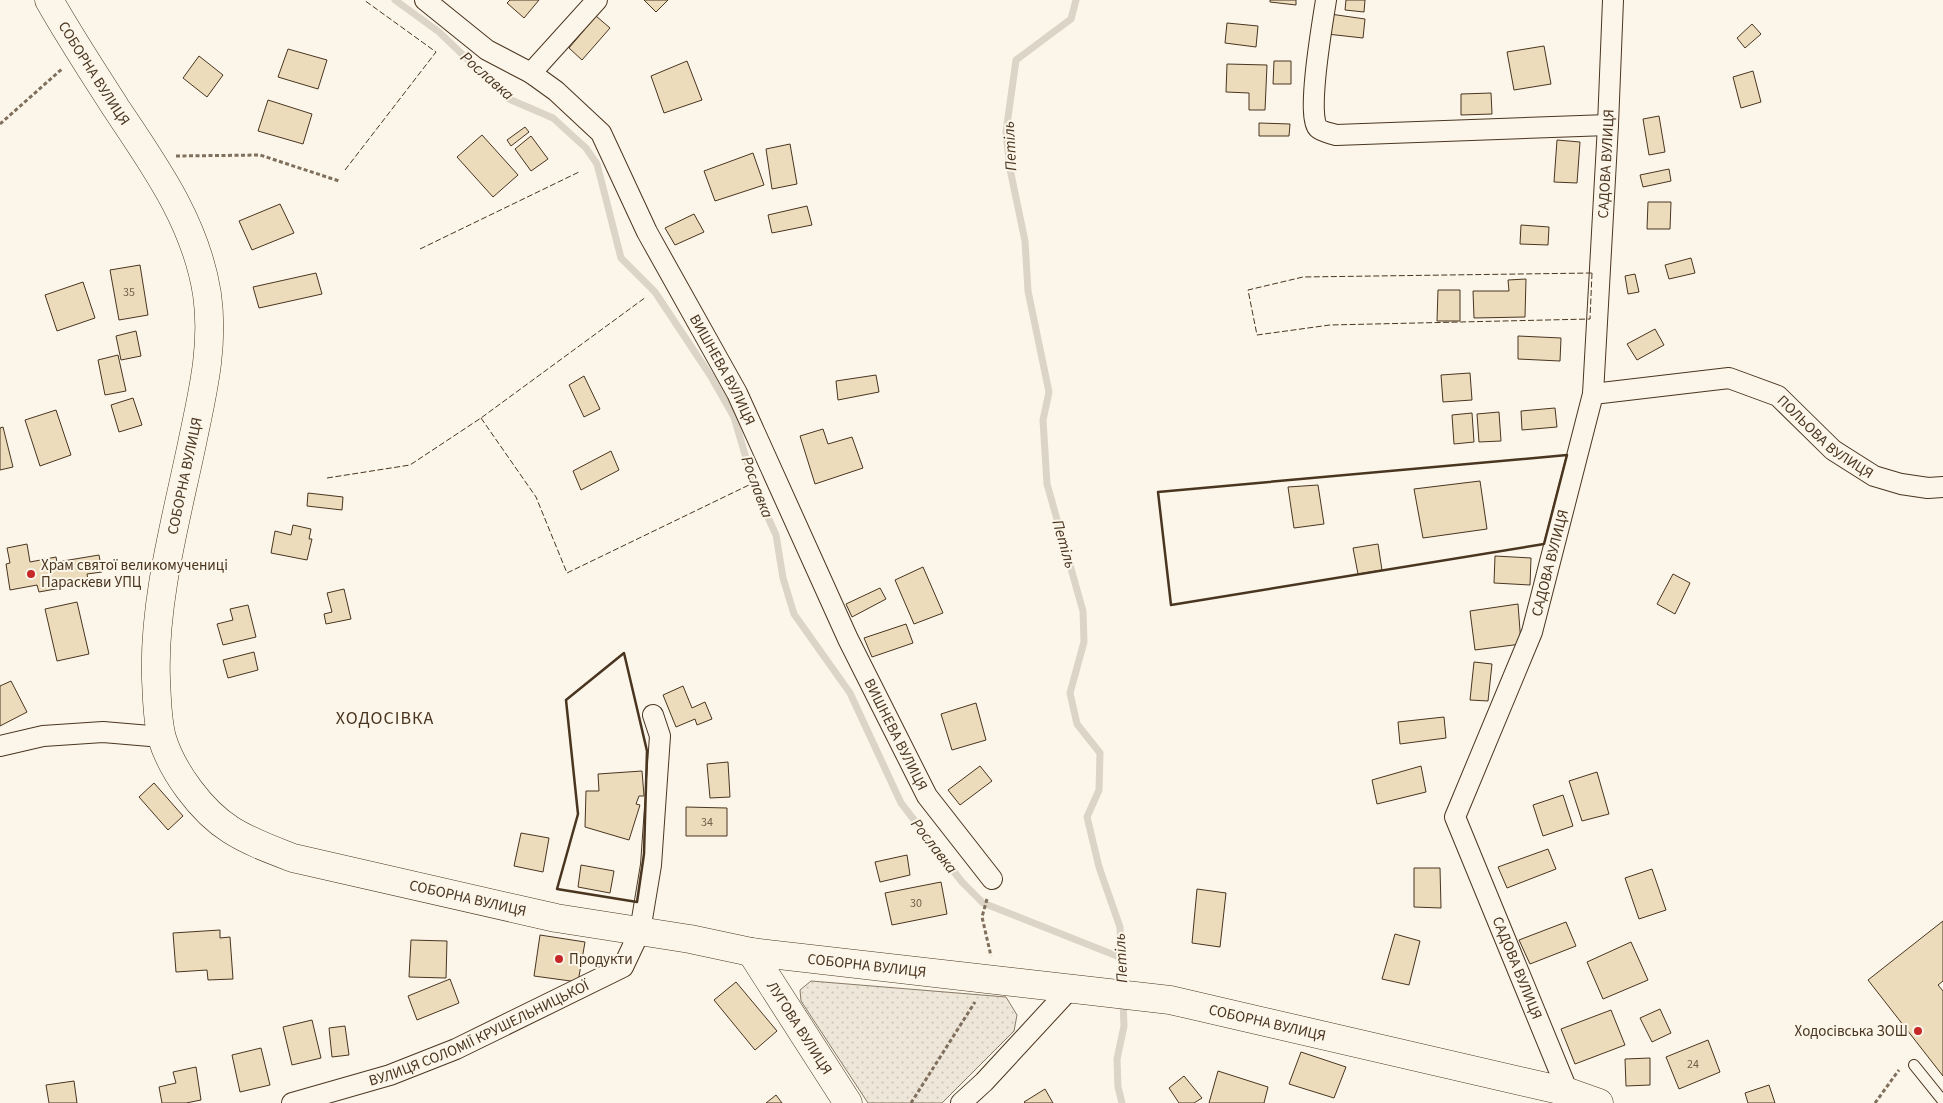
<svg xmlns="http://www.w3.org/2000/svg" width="1943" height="1103" font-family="'Source Sans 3',sans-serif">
  <defs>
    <pattern id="grass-dots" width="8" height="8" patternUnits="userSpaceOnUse" patternTransform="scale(1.25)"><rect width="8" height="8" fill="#ede6d9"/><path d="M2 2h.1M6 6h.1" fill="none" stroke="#cdc6ba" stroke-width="1.8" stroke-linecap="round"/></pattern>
  </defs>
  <rect width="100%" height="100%" fill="#fbf6e9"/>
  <!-- grass -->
  <path fill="url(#grass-dots)" stroke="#887966" d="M 811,981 L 1006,997 L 1017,1015 L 1014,1031 L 942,1103 L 868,1103 L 801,1001 L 800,990 Z"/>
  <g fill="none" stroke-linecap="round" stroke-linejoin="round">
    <!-- stream -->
    <g stroke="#dcd4c6" stroke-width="7">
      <path d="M 395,0 L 439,32 L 509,99 L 553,118 L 586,148 L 597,164 L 621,258 L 655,292 L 710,375 L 734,417 L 755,489 L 776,535 L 783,578 L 794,614 L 850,693 L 901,803 L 962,882 L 983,903 L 1122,958"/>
      <path d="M 1076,0 L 1071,19 L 1016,60 L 1006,132 L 1010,169 L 1025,241 L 1028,291 L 1049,392 L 1043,420 L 1047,484 L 1083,611 L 1084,642 L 1070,693 L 1077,724 L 1100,753 L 1099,790 L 1087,817 L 1099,867 L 1120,927 L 1123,990"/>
      <path d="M 1122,1103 L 1118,1087 L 1117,1059 L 1124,1026 L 1123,1001"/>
    </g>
  </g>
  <!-- building -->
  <g fill="#ecdcbc" stroke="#4a3520">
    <path d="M 510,0 L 539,0 L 524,18 L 507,3 Z"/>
    <path d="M 644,0 L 668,0 L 656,12 Z"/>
    <path d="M 1270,0 L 1296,0 L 1296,5 L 1270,2 Z"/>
    <path d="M 1346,0 L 1365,0 L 1364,12 L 1345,10 Z"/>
    <path d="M 1330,14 L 1365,19 L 1363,38 L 1327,34 Z"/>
    <path d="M 596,16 L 610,28 L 582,60 L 569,48 Z"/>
    <path d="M 1227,23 L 1258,26 L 1256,47 L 1225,43 Z"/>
    <path d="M 1752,24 L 1761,34 L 1745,48 L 1737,38 Z"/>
    <path d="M 1544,46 L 1551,84 L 1514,90 L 1507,52 Z"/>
    <path d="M 288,49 L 327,60 L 318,89 L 278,77 Z"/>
    <path d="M 199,56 L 223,75 L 207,97 L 183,78 Z"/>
    <path d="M 687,61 L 702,100 L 664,113 L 651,76 Z"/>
    <path d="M 1274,61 L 1291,61 L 1291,84 L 1273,84 Z"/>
    <path d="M 1227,64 L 1267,65 L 1265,110 L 1249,110 L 1249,93 L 1226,92 Z"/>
    <path d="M 1753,71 L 1761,102 L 1741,108 L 1733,77 Z"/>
    <path d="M 1491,93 L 1492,114 L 1461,115 L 1461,94 Z"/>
    <path d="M 268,100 L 312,114 L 303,144 L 258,131 Z"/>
    <path d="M 1659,116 L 1665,152 L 1649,155 L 1643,119 Z"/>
    <path d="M 1259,123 L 1290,124 L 1289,136 L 1259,136 Z"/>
    <path d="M 525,127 L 529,132 L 511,146 L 507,140 Z"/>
    <path d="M 482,135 L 518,175 L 493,197 L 457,157 Z"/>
    <path d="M 531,136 L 548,159 L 531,171 L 515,149 Z"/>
    <path d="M 1557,140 L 1580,142 L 1577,183 L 1554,182 Z"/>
    <path d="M 790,144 L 797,184 L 772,189 L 766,149 Z"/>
    <path d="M 753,153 L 764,185 L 715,201 L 704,171 Z"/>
    <path d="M 1669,169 L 1671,181 L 1643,187 L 1640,175 Z"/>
    <path d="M 1648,202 L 1671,202 L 1670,229 L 1647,229 Z"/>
    <path d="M 280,204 L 294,233 L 252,250 L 239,221 Z"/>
    <path d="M 807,206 L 812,225 L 772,233 L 768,215 Z"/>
    <path d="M 694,214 L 704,232 L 675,245 L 665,228 Z"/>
    <path d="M 1521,225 L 1549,227 L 1548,245 L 1520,244 Z"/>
    <path d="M 1691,258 L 1695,273 L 1669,279 L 1665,265 Z"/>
    <path d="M 140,265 L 148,315 L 119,320 L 110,270 Z"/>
    <path d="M 316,273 L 322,294 L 259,308 L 253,287 Z"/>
    <path d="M 1635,274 L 1639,292 L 1628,294 L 1625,276 Z"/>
    <path d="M 1526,279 L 1525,317 L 1474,318 L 1473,291 L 1509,291 L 1508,280 Z"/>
    <path d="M 83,282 L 95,318 L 57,331 L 45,295 Z"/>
    <path d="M 1438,290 L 1460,290 L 1460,321 L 1437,321 Z"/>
    <path d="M 1655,329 L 1664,345 L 1637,360 L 1627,344 Z"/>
    <path d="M 136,331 L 141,356 L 121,360 L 116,336 Z"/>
    <path d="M 1518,336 L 1561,338 L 1560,361 L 1518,359 Z"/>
    <path d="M 118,355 L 126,391 L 105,395 L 98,360 Z"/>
    <path d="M 1470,373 L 1472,400 L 1443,402 L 1441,375 Z"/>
    <path d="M 876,375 L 879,392 L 838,400 L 836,381 Z"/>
    <path d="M 584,376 L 600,409 L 584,417 L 569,385 Z"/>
    <path d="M 133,398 L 142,425 L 119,432 L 111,405 Z"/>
    <path d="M 1555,408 L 1557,427 L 1522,430 L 1521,411 Z"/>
    <path d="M 56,410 L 71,455 L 40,466 L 25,420 Z"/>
    <path d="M 1499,412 L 1501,441 L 1479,442 L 1477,414 Z"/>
    <path d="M 1472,413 L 1474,442 L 1454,444 L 1452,415 Z"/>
    <path d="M 3,427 L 13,467 L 0,470 L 0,428 Z"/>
    <path d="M 823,429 L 828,444 L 852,437 L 863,468 L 815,484 L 800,436 Z"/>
    <path d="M 611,451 L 619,470 L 581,490 L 573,471 Z"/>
    <path d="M 1480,481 L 1487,529 L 1423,538 L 1414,489 Z"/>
    <path d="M 1318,485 L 1324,524 L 1294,528 L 1288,487 Z"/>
    <path d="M 308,493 L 343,497 L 342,510 L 307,506 Z"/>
    <path d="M 293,525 L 311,529 L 309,539 L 312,539 L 307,560 L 271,553 L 275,531 L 291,535 Z"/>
    <path d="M 27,544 L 30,562 L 56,557 L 57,562 L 99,555 L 102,572 L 87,574 L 88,580 L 60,585 L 61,588 L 39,592 L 37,585 L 10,590 L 6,564 L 10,563 L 7,548 Z"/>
    <path d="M 1378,544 L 1382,570 L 1358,574 L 1353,548 Z"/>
    <path d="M 1495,556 L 1531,558 L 1530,585 L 1494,583 Z"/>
    <path d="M 923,567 L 943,613 L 914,624 L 895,580 Z"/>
    <path d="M 1673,574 L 1690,583 L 1675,614 L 1657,604 Z"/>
    <path d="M 880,588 L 886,599 L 852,617 L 846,604 Z"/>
    <path d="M 344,589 L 351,619 L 326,624 L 324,614 L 332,612 L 327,593 Z"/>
    <path d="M 77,602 L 89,654 L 57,661 L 45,609 Z"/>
    <path d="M 1518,604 L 1521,644 L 1475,650 L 1470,611 Z"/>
    <path d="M 248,605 L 256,637 L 223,645 L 217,624 L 233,620 L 230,609 Z"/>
    <path d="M 906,624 L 913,643 L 872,657 L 864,638 Z"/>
    <path d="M 254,652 L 258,670 L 228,678 L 223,660 Z"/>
    <path d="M 1474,662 L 1492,664 L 1488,701 L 1470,700 Z"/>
    <path d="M 11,681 L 27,712 L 0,726 L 0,686 Z"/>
    <path d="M 683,686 L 692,708 L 705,702 L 712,719 L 697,725 L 695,719 L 676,727 L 663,695 Z"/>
    <path d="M 976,703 L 986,740 L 952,750 L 941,714 Z"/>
    <path d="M 1444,717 L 1446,738 L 1400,744 L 1398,722 Z"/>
    <path d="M 728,762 L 730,797 L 710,798 L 707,764 Z"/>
    <path d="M 980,766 L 992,781 L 960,805 L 948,790 Z"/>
    <path d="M 1421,766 L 1426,792 L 1377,804 L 1372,780 Z"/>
    <path d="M 642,771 L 644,796 L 639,796 L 636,804 L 640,805 L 629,840 L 585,827 L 586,791 L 599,791 L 598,774 Z"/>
    <path d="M 1597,772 L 1609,814 L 1582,821 L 1569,781 Z"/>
    <path d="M 154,783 L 183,816 L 168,830 L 139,797 Z"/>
    <path d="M 1563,795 L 1573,826 L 1543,836 L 1533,805 Z"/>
    <path d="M 686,807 L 727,808 L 727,836 L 686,836 Z"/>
    <path d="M 521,833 L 549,838 L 543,872 L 514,866 Z"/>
    <path d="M 1548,849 L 1556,869 L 1507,888 L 1498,867 Z"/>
    <path d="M 907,855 L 910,875 L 880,882 L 875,862 Z"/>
    <path d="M 581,865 L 614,871 L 610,893 L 578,887 Z"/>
    <path d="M 1414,868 L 1440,868 L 1441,908 L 1414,907 Z"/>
    <path d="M 1652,869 L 1666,910 L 1639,919 L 1625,878 Z"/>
    <path d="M 941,882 L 947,914 L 892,925 L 885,893 Z"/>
    <path d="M 1197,889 L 1226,893 L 1220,947 L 1192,943 Z"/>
    <path d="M 1943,921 L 1943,981 L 1938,985 L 1943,991 L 1943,1076 L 1868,980 Z"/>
    <path d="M 1566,922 L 1576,946 L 1530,964 L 1519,940 Z"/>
    <path d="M 220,930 L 220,938 L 230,937 L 233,979 L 208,980 L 207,970 L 176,972 L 173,933 Z"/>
    <path d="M 1395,934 L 1420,941 L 1409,985 L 1382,979 Z"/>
    <path d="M 540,935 L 585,942 L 578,982 L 534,976 Z"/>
    <path d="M 411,940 L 447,941 L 446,978 L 409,977 Z"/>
    <path d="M 1631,942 L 1648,980 L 1603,999 L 1587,962 Z"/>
    <path d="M 450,979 L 459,1003 L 417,1020 L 408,996 Z"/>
    <path d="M 736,982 L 777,1031 L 755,1050 L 714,1000 Z"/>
    <path d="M 1660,1009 L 1671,1033 L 1652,1042 L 1640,1018 Z"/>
    <path d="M 1611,1010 L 1625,1045 L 1575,1064 L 1561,1029 Z"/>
    <path d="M 312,1020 L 321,1058 L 292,1065 L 283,1027 Z"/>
    <path d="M 345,1026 L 349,1055 L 332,1057 L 329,1028 Z"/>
    <path d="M 1708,1040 L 1720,1072 L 1679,1089 L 1666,1057 Z"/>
    <path d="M 261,1048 L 270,1085 L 240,1092 L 232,1055 Z"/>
    <path d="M 1301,1052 L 1346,1067 L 1334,1098 L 1289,1084 Z"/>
    <path d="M 1650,1058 L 1650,1085 L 1626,1086 L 1625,1059 Z"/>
    <path d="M 196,1067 L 201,1100 L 186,1103 L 162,1103 L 159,1087 L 176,1083 L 173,1072 Z"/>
    <path d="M 1218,1071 L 1268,1087 L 1264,1103 L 1209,1103 Z"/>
    <path d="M 1184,1076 L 1202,1098 L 1194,1103 L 1179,1103 L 1169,1088 Z"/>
    <path d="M 74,1081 L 77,1103 L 49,1103 L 46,1085 Z"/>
    <path d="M 1769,1085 L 1775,1103 L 1748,1103 L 1745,1093 Z"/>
    <path d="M 1045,1089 L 1053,1103 L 1025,1103 L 1024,1102 Z"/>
    <path d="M 776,1095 L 782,1103 L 766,1103 Z"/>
  </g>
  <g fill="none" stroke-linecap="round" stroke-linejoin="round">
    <defs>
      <path id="lane" d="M 1914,1065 L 1943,1101"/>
      <g id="street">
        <path id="s1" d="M 425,0 L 487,50 L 531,73 L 556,91 L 601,133 L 647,232 L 737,393 L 848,639 L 927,796 L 992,879"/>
        <path d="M 1326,0 C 1323,20 1306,116 1318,128 C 1322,132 1330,133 1336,135 L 1608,125"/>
        <path d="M 531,73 L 597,0"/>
        <path id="s2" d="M 1593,394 L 1729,378 L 1778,396 L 1833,450 L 1874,476 L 1901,484 L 1928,488 L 1943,487"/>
        <path d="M 0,746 L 43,736 L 103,732 L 162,737"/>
        <path id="s3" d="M 1568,1092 L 1455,817 L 1532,632 L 1593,394 L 1608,125 L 1613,0"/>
        <path id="s4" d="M 292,1103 L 390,1075 L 456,1049 L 623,967 L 640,931 L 651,865 L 660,736 L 653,715"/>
        <path d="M 961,1103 L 984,1082 L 1069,990"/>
      </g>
      <g id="secondary">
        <path id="s5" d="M 49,0 C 70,37 93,72 116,108 C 155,166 196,223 207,294 C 214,342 204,387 194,434 C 178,513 153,599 156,679 C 157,698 157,720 162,738 C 172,771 201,811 231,830 C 250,842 272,850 293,858 L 556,918 L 690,939 L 751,952 L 1170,1000 L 1568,1092 L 1599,1103"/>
        <path id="s6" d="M 751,952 L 848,1103"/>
      </g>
    </defs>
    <!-- lane casing -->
    <use href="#lane" stroke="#4a3520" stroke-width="12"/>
    <!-- street casing -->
    <use href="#street" stroke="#4a3520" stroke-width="22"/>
    <!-- secondary casing -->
    <use href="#secondary" stroke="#4a3520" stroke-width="29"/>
    <!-- path -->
    <g stroke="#7f6f5c" stroke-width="3" stroke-dasharray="4 2.5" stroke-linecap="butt">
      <path d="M 0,124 L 63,68"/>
      <path d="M 176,156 L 260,155 L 339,181"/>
      <path d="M 987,899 L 982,917 L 991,956"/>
      <path d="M 911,1103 L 975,1002"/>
      <path d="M 1875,1103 L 1899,1070"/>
    </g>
    <!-- lane -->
    <use href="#lane" stroke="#fbf6e9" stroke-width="10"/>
    <!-- street -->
    <use href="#street" stroke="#fbf6e9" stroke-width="20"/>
    <!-- secondary -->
    <use href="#secondary" stroke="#fbf6e9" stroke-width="28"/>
    <!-- fence -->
    <g stroke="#4a3520" stroke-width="1" stroke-dasharray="6 2.5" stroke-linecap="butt">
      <path d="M 345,170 L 436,52 L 364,0"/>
      <path d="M 420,249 L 579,172"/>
      <path d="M 1592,273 L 1590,319 L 1330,325 L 1257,335 L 1248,290 L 1303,277 Z"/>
      <path d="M 481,418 L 536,497 L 567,573 L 751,484"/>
      <path d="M 327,478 L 410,465 L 481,418 L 646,297"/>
    </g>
    <!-- wall -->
    <g stroke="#4a3520" stroke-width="2.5">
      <path d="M 1567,455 L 1544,544 L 1171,605 L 1158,492 Z"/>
      <path d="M 624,653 L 647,751 L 644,854 L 637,902 L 557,889 L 578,814 L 566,700 Z"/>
    </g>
  </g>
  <!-- markers -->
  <g fill="#c62828" stroke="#fbf6e9" stroke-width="2">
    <circle cx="31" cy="574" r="5"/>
    <circle cx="559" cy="959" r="5"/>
    <circle cx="1918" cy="1031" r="5"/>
  </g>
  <g text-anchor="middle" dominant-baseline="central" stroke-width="4" stroke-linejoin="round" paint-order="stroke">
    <!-- number labels -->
    <g font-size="12" fill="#725f47">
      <text x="129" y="292">35</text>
      <text x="707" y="822">34</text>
      <text x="916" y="903">30</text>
      <text x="1693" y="1064">24</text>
    </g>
    <!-- street labels -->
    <g font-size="15" fill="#4a3520" stroke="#fbf6e9">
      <text stroke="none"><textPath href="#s5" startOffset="86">СОБОРНА ВУЛИЦЯ</textPath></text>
      <text stroke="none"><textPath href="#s3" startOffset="974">САДОВА ВУЛИЦЯ</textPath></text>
      <text stroke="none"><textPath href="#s1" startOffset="488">ВИШНЕВА ВУЛИЦЯ</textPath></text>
      <text stroke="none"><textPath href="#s2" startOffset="252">ПОЛЬОВА ВУЛИЦЯ</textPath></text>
      <text transform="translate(185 476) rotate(-78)">СОБОРНА ВУЛИЦЯ</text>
      <text stroke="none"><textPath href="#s3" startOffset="569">САДОВА ВУЛИЦЯ</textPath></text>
      <text stroke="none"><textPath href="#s1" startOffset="892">ВИШНЕВА ВУЛИЦЯ</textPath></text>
      <text stroke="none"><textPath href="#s5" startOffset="1150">СОБОРНА ВУЛИЦЯ</textPath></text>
      <text stroke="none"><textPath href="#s5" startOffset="1555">СОБОРНА ВУЛИЦЯ</textPath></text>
      <text transform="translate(1517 968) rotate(68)">САДОВА ВУЛИЦЯ</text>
      <text stroke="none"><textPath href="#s5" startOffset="1960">СОБОРНА ВУЛИЦЯ</textPath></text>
      <text stroke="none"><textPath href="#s6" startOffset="90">ЛУГОВА ВУЛИЦЯ</textPath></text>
      <text stroke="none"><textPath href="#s4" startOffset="200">ВУЛИЦЯ СОЛОМІЇ КРУШЕЛЬНИЦЬКОЇ</textPath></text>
    </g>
    <!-- poi labels -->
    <g font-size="15" fill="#4a3520" stroke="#fbf6e9" text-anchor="start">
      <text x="41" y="565">Храм святої великомучениці<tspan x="41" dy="17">Параскеви УПЦ</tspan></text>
      <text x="569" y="959">Продукти</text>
      <text x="1908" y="1031" text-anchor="end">Ходосівська ЗОШ</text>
    </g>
    <!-- water labels -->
    <g font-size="16" font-style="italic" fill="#4a3520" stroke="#fbf6e9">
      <text transform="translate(487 76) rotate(41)">Рославка</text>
      <text transform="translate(1010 146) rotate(-93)">Петіль</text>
      <text transform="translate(757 487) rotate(70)">Рославка</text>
      <text transform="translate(1064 544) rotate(74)">Петіль</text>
      <text transform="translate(934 846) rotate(52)">Рославка</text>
      <text transform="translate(1121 958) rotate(-93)">Петіль</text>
    </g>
    <!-- quarter labels -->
    <g font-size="18" letter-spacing="1" fill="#4a3520" stroke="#fbf6e9">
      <text x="385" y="718">ХОДОСІВКА</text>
    </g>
  </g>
</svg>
